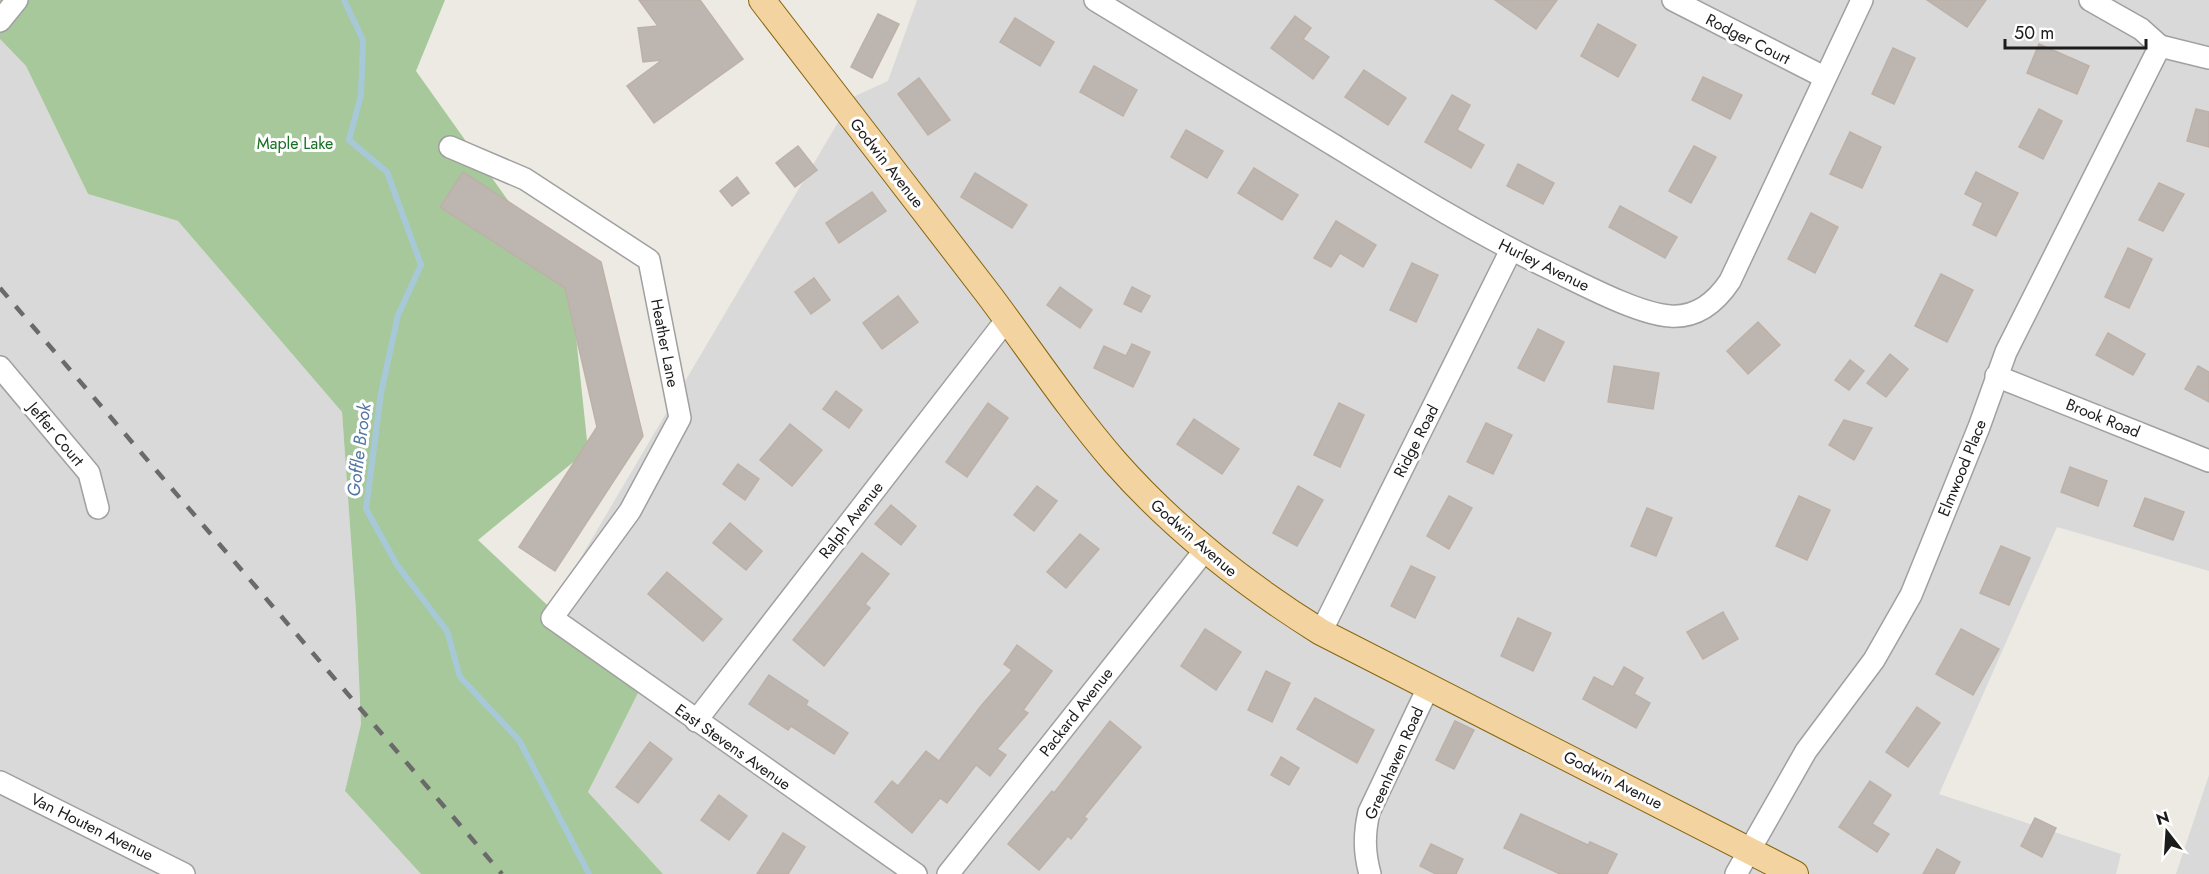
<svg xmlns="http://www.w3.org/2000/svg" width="2209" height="874" font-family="Jost,sans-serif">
  <rect width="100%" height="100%" fill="#edeae3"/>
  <!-- residential -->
  <g fill="#dad9d9">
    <path d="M 917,0 L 2209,0 L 2209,571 L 2057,527 L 1939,794 L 2121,854 L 2116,874 L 663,874 L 588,792 L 638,690 L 551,608 L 853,97 L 888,81 Z"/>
    <path d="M 0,39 L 26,66 L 88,194 L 178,221 L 342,412 L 356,611 L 361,724 L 345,791 L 421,874 L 0,874 Z"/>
    <path d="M 2209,775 L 2209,874 L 2176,874 Z"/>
  </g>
  <!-- forest -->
  <path fill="#a6c89b" d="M 0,0 L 445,0 L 416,71 L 571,289 L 588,450 L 478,540 L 639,691 L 588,792 L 663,874 L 421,874 L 345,791 L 361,724 L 356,611 L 342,412 L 178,221 L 88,194 L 26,66 L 0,39 Z"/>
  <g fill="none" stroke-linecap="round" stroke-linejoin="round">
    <!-- stream -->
    <path stroke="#a7c9d7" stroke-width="6" d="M 344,0 L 363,40 L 361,95 L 349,140 L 387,172 L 421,265 L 398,315 L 381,393 L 366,509 L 397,565 L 447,631 L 460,677 L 519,740 L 589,874"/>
  </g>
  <!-- building -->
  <g fill="#bdb6b0" stroke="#bdb1a7" stroke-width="1.5">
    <path d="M 639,0 L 700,0 L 743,59 L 654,123 L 627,86 L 662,60 L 643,62 L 638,28 L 658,26 Z"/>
    <path d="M 1495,0 L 1557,0 L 1536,29 Z"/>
    <path d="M 1927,0 L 1986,0 L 1967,27 Z"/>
    <path d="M 878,14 L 899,24 L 872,78 L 851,67 Z"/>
    <path d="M 1295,16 L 1311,28 L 1303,39 L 1329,57 L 1313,79 L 1271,48 Z"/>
    <path d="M 1015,18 L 1054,42 L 1040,66 L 1000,42 Z"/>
    <path d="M 1598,24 L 1636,45 L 1618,77 L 1581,56 Z"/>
    <path d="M 2039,44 L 2089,66 L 2077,94 L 2027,73 Z"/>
    <path d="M 1893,48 L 1915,58 L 1894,104 L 1872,94 Z"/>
    <path d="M 1094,66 L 1137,90 L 1123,116 L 1080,92 Z"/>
    <path d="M 1364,70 L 1406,98 L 1388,125 L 1345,97 Z"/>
    <path d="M 1703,77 L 1742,95 L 1730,119 L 1692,100 Z"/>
    <path d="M 919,78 L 950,120 L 928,135 L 898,94 Z"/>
    <path d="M 1452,95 L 1470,105 L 1457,130 L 1484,145 L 1471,168 L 1425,142 Z"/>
    <path d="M 2039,109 L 2062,121 L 2043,159 L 2019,147 Z"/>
    <path d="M 2196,109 L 2209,112 L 2209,147 L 2187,141 Z"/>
    <path d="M 1186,130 L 1223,151 L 1207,178 L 1171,157 Z"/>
    <path d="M 1850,132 L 1881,147 L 1862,188 L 1830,174 Z"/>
    <path d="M 798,146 L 817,170 L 795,187 L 776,163 Z"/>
    <path d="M 1694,146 L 1716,157 L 1691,203 L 1669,191 Z"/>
    <path d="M 1518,164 L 1554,183 L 1543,204 L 1507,186 Z"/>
    <path d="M 1254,168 L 1298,195 L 1282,220 L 1238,193 Z"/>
    <path d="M 463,172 L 601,262 L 643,436 L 555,571 L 519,547 L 597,427 L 565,288 L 440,207 Z"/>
    <path d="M 1976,172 L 2018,193 L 1996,236 L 1973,225 L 1983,203 L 1965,194 Z"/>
    <path d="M 975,173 L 1027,205 L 1012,228 L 961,197 Z"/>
    <path d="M 737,177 L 749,193 L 732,206 L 720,191 Z"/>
    <path d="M 2159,183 L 2184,194 L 2163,231 L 2139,220 Z"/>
    <path d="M 872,192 L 886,211 L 839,243 L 826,223 Z"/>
    <path d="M 1620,206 L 1677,237 L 1665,258 L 1609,227 Z"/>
    <path d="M 1811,213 L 1838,227 L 1815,273 L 1788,259 Z"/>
    <path d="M 1336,221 L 1376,245 L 1363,267 L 1340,253 L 1331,267 L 1314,258 Z"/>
    <path d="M 2128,248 L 2152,259 L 2129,308 L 2105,297 Z"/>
    <path d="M 1412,263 L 1438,275 L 1416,322 L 1390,310 Z"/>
    <path d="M 1941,274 L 1973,290 L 1947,342 L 1915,326 Z"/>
    <path d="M 814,278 L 830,300 L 811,314 L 795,292 Z"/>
    <path d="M 1060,287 L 1092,310 L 1080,328 L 1047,305 Z"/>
    <path d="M 1132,287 L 1150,296 L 1141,312 L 1124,304 Z"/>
    <path d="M 898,296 L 918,322 L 882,349 L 863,323 Z"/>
    <path d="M 1758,322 L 1780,345 L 1748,374 L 1727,351 Z"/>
    <path d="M 1538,329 L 1564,342 L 1544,381 L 1518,368 Z"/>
    <path d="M 2108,333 L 2145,354 L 2133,375 L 2096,355 Z"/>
    <path d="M 1132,344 L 1150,352 L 1133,387 L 1094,368 L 1104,346 L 1126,356 Z"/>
    <path d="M 1890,354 L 1908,369 L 1886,397 L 1867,383 Z"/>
    <path d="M 1850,360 L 1864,371 L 1849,390 L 1835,380 Z"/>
    <path d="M 1614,366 L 1659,373 L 1653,409 L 1608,402 Z"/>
    <path d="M 2198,366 L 2209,372 L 2209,402 L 2185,389 Z"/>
    <path d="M 836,391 L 862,410 L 849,428 L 823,409 Z"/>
    <path d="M 988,403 L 1008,418 L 967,477 L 946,462 Z"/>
    <path d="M 1339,403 L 1364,415 L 1340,467 L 1314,455 Z"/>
    <path d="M 1194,419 L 1239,449 L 1222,474 L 1177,444 Z"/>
    <path d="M 1844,420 L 1872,428 L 1854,460 L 1829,445 Z"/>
    <path d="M 1486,423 L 1512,435 L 1493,474 L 1467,462 Z"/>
    <path d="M 790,424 L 822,450 L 792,486 L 760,460 Z"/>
    <path d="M 738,464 L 759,479 L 745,500 L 723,484 Z"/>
    <path d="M 2070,467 L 2107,481 L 2098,506 L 2061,492 Z"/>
    <path d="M 1037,486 L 1057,501 L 1034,531 L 1014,515 Z"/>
    <path d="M 1298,486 L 1323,500 L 1297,546 L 1273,533 Z"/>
    <path d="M 1449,496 L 1472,508 L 1449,549 L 1427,536 Z"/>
    <path d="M 1799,496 L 1830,510 L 1807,560 L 1776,546 Z"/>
    <path d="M 2145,498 L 2184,512 L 2173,540 L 2134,526 Z"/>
    <path d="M 891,505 L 916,526 L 901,545 L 875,524 Z"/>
    <path d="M 1647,508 L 1672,518 L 1656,556 L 1631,546 Z"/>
    <path d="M 730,523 L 762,551 L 746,570 L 713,543 Z"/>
    <path d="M 1080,534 L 1099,549 L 1066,588 L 1047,572 Z"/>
    <path d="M 2001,546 L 2030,558 L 2009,605 L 1980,593 Z"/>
    <path d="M 862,553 L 889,574 L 865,604 L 870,608 L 824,666 L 793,640 Z"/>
    <path d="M 1411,566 L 1435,577 L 1415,618 L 1391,606 Z"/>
    <path d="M 667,572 L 722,619 L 703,641 L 648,594 Z"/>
    <path d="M 1723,612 L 1738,639 L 1703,659 L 1687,632 Z"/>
    <path d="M 1518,618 L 1551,633 L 1533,671 L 1501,656 Z"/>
    <path d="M 1205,629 L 1241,652 L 1216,690 L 1181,666 Z"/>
    <path d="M 1961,629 L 1999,649 L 1973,695 L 1936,674 Z"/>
    <path d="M 1017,645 L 1052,671 L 1023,710 L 1028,713 L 997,749 L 1006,755 L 990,776 L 976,765 L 947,803 L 940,798 L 912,833 L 875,802 L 892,781 L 898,786 L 926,751 L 939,761 L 981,706 L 1012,670 L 1004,664 Z"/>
    <path d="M 1624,667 L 1643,678 L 1634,694 L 1650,703 L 1636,728 L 1583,699 L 1594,677 L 1613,687 Z"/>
    <path d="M 1266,671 L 1290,683 L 1272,722 L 1248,710 Z"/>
    <path d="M 769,675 L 808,701 L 806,705 L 848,733 L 834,754 L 791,726 L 788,730 L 749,704 Z"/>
    <path d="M 1315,698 L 1374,730 L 1357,763 L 1297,729 Z"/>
    <path d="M 1917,707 L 1940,723 L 1908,767 L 1886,752 Z"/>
    <path d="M 1110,721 L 1141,747 L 1084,817 L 1087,819 L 1071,839 L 1068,836 L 1039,870 L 1008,844 L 1052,791 L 1054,793 Z"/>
    <path d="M 1455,721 L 1474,730 L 1454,769 L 1436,760 Z"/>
    <path d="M 650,742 L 672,759 L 638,803 L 616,787 Z"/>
    <path d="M 1281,757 L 1299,768 L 1289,785 L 1271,775 Z"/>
    <path d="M 1870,781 L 1891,795 L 1872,824 L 1889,834 L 1877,852 L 1839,827 Z"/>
    <path d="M 719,795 L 747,816 L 729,840 L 701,820 Z"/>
    <path d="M 1521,814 L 1588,845 L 1590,842 L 1617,854 L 1607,874 L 1560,874 L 1504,848 Z"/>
    <path d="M 2035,818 L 2056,828 L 2042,857 L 2021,846 Z"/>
    <path d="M 783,833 L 805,847 L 788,874 L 757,874 Z"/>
    <path d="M 1431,844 L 1463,859 L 1456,874 L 1436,874 L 1420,866 Z"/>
    <path d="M 1937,849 L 1960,862 L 1954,874 L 1923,874 Z"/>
  </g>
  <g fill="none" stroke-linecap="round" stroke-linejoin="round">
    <defs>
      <g id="minor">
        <path d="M 1095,0 C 1174,48 1253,96 1332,144 C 1405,189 1479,235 1557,272 C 1586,286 1639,314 1670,316 C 1697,318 1716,302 1730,281 L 1862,0"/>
        <path d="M 1673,0 L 1824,77"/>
        <path d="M 2090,0 L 2141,29 L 2160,46 L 2209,58"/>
        <path d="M 0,21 L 17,0"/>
        <path d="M 450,147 L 525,179 L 649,260 L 680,418 L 630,511 L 552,618 L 916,874"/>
        <path d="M 0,367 L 89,473 L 98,508"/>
        <path d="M 1996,376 L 2209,461"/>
        <path d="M 1321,632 L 1511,250"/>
        <path d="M 696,721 L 1007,319"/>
        <path d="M 0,782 L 184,874"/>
        <path d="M 948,874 L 1205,550"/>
        <path d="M 1370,874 C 1364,852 1364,834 1369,812 L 1428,688"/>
        <path d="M 1736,874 L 1806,751 L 1874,660 L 1911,595 L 1979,427 L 2006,352 L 2160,46"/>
      </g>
      <path id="major" d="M 762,0 C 838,98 913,197 989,295 C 1031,351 1069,409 1115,462 C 1175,530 1244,584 1321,632 L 1795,874"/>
    </defs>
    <!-- minor casing -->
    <use href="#minor" stroke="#a0a0a0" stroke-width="24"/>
    <!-- major casing -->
    <use href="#major" stroke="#87650d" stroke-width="28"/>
    <!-- minor -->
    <use href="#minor" stroke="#fff" stroke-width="21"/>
    <!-- major -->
    <use href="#major" stroke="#f3d4a1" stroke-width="26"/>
    <!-- rail -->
    <path stroke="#6a6a6a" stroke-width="4.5" stroke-dasharray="12 12" stroke-linecap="butt" d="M 0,288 L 502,874"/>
  </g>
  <g text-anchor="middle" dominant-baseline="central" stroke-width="6" stroke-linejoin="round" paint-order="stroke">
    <!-- street labels -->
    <g font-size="16" fill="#1c1c1c" stroke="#fff">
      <text transform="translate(1748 39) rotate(27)">Rodger Court</text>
      <text transform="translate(887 163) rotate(52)">Godwin Avenue</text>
      <text transform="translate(1544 265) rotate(26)">Hurley Avenue</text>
      <text transform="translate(665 343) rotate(79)">Heather Lane</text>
      <text transform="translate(2103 418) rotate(22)">Brook Road</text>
      <text transform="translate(56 434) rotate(50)">Jeffer Court</text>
      <text transform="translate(1416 441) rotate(-63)">Ridge Road</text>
      <text transform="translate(1962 468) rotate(-68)">Elmwood Place</text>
      <text transform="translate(851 520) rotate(-52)">Ralph Avenue</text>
      <text transform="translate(1194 538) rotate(41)">Godwin Avenue</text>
      <text transform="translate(1076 712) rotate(-52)">Packard Avenue</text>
      <text transform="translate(733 747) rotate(35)">East Stevens Avenue</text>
      <text transform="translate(1394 763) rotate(-66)">Greenhaven Road</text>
      <text transform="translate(1613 780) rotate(27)">Godwin Avenue</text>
      <text transform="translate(92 827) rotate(26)">Van Houten Avenue</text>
    </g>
    <!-- park labels -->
    <g font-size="16" fill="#157021" stroke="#fff">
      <text x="295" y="143">Maple Lake</text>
    </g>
    <!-- water labels -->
    <g font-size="18" font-style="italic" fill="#5276a3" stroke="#fff">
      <text transform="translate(359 450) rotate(-83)">Goffle Brook</text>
    </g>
  </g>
  <!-- north arrow -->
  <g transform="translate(2167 832) rotate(343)" stroke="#ffffff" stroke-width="4.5" paint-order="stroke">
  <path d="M0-4.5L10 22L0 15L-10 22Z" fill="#1c1c1c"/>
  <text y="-9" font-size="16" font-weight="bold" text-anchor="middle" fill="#1c1c1c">N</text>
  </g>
  <!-- scale -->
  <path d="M2005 39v9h141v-9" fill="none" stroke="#1c1c1c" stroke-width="3"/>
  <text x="2014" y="39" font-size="18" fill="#1c1c1c" stroke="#ffffff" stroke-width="4.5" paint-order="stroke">50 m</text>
</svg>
